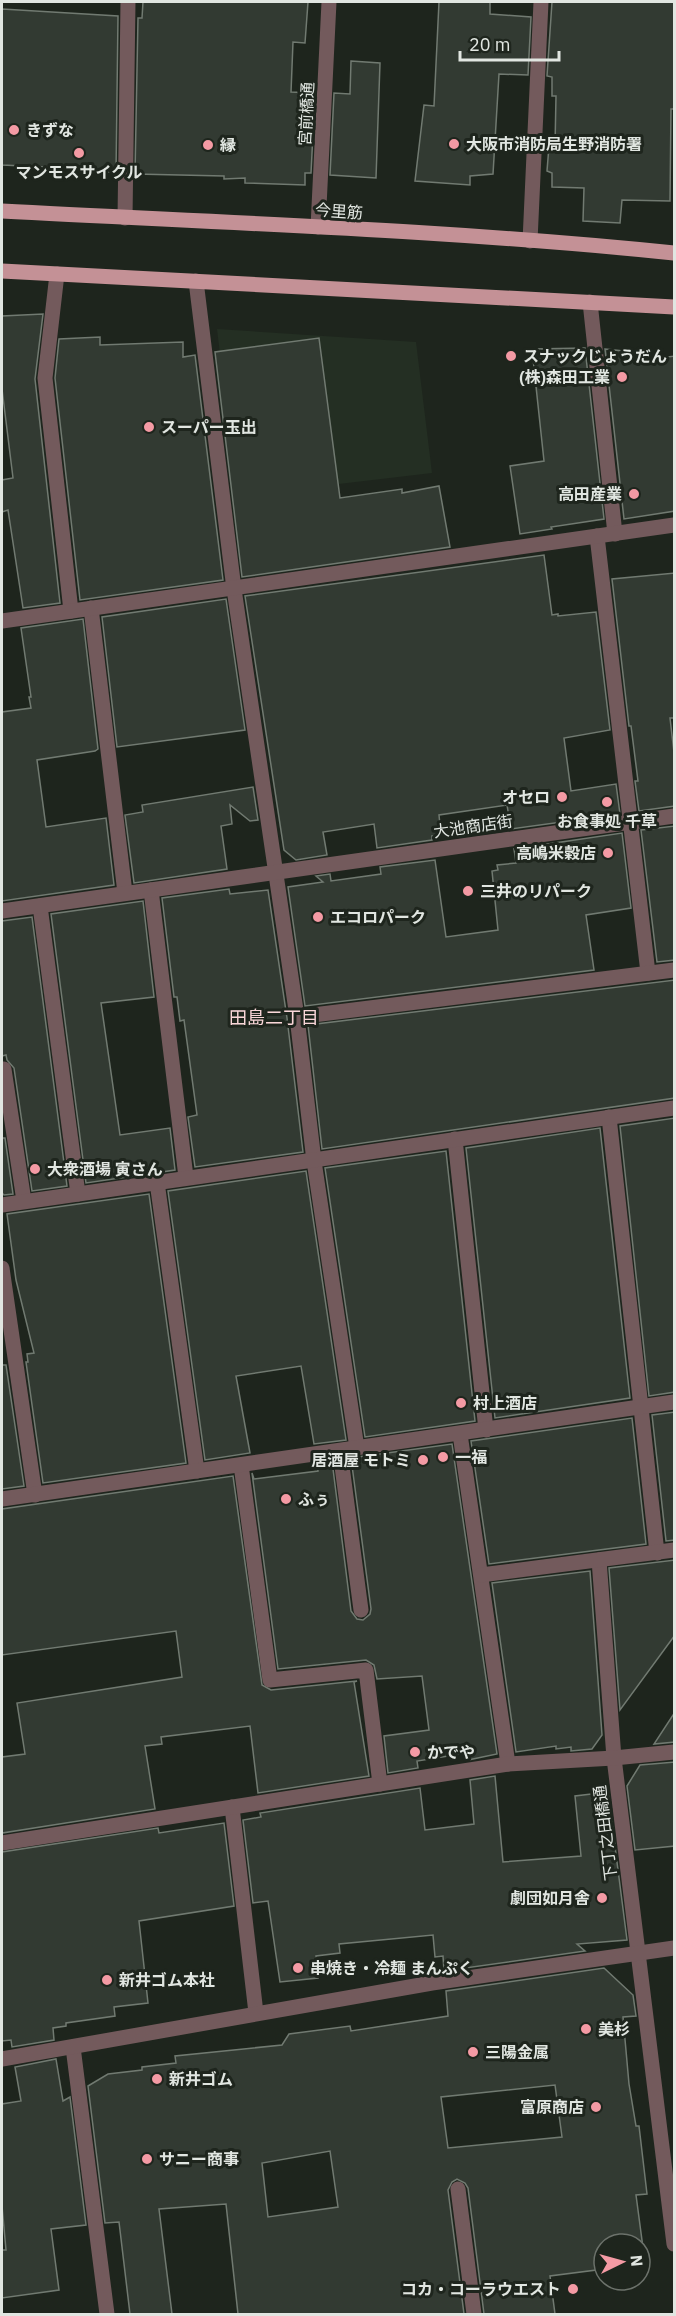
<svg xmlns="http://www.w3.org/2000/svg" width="676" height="2316" font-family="'IBM Plex Sans','Noto Sans JP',sans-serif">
  <rect width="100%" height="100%" fill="#1e251d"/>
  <!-- built -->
  <path fill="#242f23" d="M 217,329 L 416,342 L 432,473 L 237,496 Z"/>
  <!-- building -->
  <g fill="#323a32" stroke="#717a71" stroke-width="1.5" fill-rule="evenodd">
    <path d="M 143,2 L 308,2 L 305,43 L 293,42 L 291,92 L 315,93 L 311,173 L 305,173 L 305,185 L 245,183 L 245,178 L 224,179 L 224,176 L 135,174 L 138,18 L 142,18 Z"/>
    <path d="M 439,2 L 490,2 L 490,14 L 531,17 L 528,75 L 499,74 L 493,174 L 470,176 L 470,185 L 415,181 L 424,105 L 434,106 Z"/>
    <path d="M 552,2 L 675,2 L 675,109 L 671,109 L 670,201 L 622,200 L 620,223 L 583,221 L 584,188 L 552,187 L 552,173 L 547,171 L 549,146 L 555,146 L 556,96 L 552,96 L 552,77 L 547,76 Z"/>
    <path d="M 2,9 L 118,16 L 116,173 L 70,168 L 2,165 Z"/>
    <path d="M 351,61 L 380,63 L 376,178 L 330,175 L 334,93 L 350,94 Z"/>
    <path d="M 43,314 L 35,379 L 60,603 L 23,608 L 8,510 L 2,512 L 2,480 L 13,478 L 2,389 L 2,316 Z"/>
    <path d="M 100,337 L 100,345 L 183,342 L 183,357 L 195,355 L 223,580 L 80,600 L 55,378 L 59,339 Z"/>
    <path d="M 319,338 L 340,498 L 402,489 L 402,493 L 439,486 L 450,547 L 242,577 L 215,352 Z"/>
    <path d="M 585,348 L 604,519 L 551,527 L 552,529 L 520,534 L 510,466 L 544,461 L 532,349 Z"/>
    <path d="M 605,349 L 633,352 L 634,361 L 675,356 L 675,511 L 624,519 Z"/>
    <path d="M 544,555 L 552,615 L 558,614 L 558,616 L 596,612 L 610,730 L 564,738 L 571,791 L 616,784 L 620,814 L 511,829 L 507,805 L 439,815 L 441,835 L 432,836 L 432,840 L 377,848 L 374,824 L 323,832 L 327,855 L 296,860 L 284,850 L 245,596 Z"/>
    <path d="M 675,573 L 675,718 L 670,718 L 675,761 L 675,806 L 639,811 L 635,781 L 638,781 L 631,726 L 629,726 L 612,579 Z"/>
    <path d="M 226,599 L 245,730 L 117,747 L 102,617 Z"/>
    <path d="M 83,619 L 98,749 L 95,751 L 37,760 L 46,827 L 106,818 L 114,885 L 2,901 L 2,712 L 31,708 L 29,697 L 31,697 L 21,628 Z"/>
    <path d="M 253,787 L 258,820 L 250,821 L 230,805 L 232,824 L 221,826 L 227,869 L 134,883 L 125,815 L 143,812 L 142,805 Z"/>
    <path d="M 675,826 L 675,960 L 657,962 L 641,830 Z"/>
    <path d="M 622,833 L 631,908 L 586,915 L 594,970 L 305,1006 L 288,887 L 323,882 L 316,876 L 330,874 L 331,881 L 381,874 L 380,867 L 435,860 L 446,937 L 498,930 L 492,871 L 498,870 L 497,865 L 516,863 L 514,849 Z"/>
    <path d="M 229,889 L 230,894 L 268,890 L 287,1018 L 303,1152 L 195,1167 L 188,1117 L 197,1115 L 184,1020 L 180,1021 L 177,997 L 174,997 L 162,898 Z"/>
    <path d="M 143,901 L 154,997 L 101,1003 L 120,1135 L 170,1128 L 175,1170 L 86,1183 L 51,914 Z"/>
    <path d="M 32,917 L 67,1186 L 32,1191 L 14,1068 L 7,1060 L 6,1055 L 2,1056 L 2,921 Z"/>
    <path d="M 675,980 L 675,1098 L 322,1149 L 308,1025 Z"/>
    <path d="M 675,1118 L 675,1392 L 649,1396 L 620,1126 Z"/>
    <path d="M 600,1128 L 630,1398 L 495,1418 L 466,1148 Z"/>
    <path d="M 2,1138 L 5,1138 L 13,1194 L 4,1195 L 2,1193 Z"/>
    <path d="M 446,1151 L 475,1421 L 365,1437 L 325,1168 Z"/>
    <path d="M 306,1171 L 346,1440 L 314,1444 L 301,1366 L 236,1376 L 250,1453 L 205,1460 L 168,1191 Z"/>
    <path d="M 149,1194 L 186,1463 L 43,1483 L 26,1362 L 28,1362 L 27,1354 L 34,1353 L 16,1280 L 7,1214 Z"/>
    <path d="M 2,1365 L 6,1365 L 24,1486 L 2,1489 Z"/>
    <path d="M 675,1412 L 675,1540 L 666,1541 L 652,1415 Z"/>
    <path d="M 632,1418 L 646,1544 L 489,1564 L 471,1441 Z"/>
    <path d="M 452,1444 L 497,1754 L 468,1760 L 467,1753 L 417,1761 L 418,1768 L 388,1773 L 384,1736 L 429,1730 L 422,1676 L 377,1679 L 374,1665 L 366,1660 L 278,1669 L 252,1473 L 254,1479 L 318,1471 L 317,1463 L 332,1461 L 351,1611 L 357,1619 L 363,1620 L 370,1614 L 371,1609 L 351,1458 Z"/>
    <path d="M 233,1476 L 262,1685 L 271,1690 L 357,1681 L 354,1682 L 369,1776 L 258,1793 L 250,1726 L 161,1737 L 162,1744 L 145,1746 L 155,1809 L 2,1833 L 2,1757 L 25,1754 L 17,1703 L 182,1677 L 176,1631 L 2,1655 L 2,1509 Z"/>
    <path d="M 675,1560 L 675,1635 L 620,1710 L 609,1568 Z"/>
    <path d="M 590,1571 L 602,1735 L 592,1749 L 571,1751 L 571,1747 L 556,1749 L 556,1746 L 516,1752 L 492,1583 Z"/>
    <path d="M 675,1712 L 675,1742 L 654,1744 Z"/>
    <path d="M 675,1762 L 675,1846 L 635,1850 L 627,1786 L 640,1765 Z"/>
    <path d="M 495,1776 L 503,1862 L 581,1856 L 575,1796 L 608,1792 L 627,1940 L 577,1944 L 585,1951 L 444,1971 L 443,1956 L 435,1957 L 433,1935 L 339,1944 L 340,1953 L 316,1956 L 318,1978 L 280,1982 L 268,1901 L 253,1903 L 243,1820 L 261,1817 L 260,1813 L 420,1788 L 425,1830 L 474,1824 L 470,1780 Z"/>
    <path d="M 224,1823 L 234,1906 L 139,1921 L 148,2003 L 114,2007 L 115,2016 L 66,2023 L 66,2026 L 53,2028 L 54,2040 L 12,2047 L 11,2040 L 2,2041 L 2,1852 L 158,1828 L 159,1833 Z"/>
    <path d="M 604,1968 L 633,1995 L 636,2016 L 623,2017 L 629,2084 L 636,2126 L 639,2126 L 647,2194 L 636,2195 L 645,2263 L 640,2264 L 640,2244 L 604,2244 L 604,2269 L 550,2276 L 555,2314 L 484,2314 L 468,2188 L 465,2183 L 457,2179 L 452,2182 L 448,2190 L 464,2314 L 238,2314 L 226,2204 L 159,2209 L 172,2314 L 130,2314 L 119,2222 L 105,2223 L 88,2086 L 108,2074 L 142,2070 L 142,2067 L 176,2063 L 175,2056 L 282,2045 L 289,2034 L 350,2026 L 351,2031 L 448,2016 L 446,1991 ZM 555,2085 L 562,2137 L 448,2148 L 441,2097 ZM 330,2151 L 338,2207 L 268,2217 L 262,2163 Z"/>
    <path d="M 56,2059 L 63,2101 L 70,2097 L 86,2225 L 51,2229 L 59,2290 L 2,2298 L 2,2250 L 6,2250 L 2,2206 L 2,2104 L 21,2101 L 15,2067 Z"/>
  </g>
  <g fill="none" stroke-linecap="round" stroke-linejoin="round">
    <!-- minor -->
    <g stroke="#735a5c" stroke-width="15">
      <path d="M 125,218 L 128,2"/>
      <path d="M 318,227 L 329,2"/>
      <path d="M 530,241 L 541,2"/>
      <path d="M 57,274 L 45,378 L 71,611"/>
      <path d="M 196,281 L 234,589 L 297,1017 L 314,1161 L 357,1448"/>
      <path d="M 590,302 L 615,534"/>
      <path d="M 597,536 L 648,973"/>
      <path d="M 91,608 L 125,893"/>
      <path d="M 2,621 L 674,525"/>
      <path d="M 151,890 L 186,1177"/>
      <path d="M 40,906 L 78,1194"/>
      <path d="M 2,911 L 674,816"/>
      <path d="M 297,1017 L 674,970"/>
      <path d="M 2,1069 L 4,1069 L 24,1201"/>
      <path d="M 609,1117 L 657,1553"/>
      <path d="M 455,1139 L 486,1430"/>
      <path d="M 157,1182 L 197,1471"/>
      <path d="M 2,1205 L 674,1108"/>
      <path d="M 2,1268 L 35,1495"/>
      <path d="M 460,1434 L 508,1764"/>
      <path d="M 340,1451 L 361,1610"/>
      <path d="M 241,1465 L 270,1680 L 366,1670 L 380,1784"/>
      <path d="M 2,1499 L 674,1402"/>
      <path d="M 599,1560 L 614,1758 L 674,2244"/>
      <path d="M 481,1575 L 674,1550"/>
      <path d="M 232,1807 L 256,2013"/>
      <path d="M 2,1843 L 508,1764 L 614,1758 L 674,1752"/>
      <path d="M 73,2047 L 107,2314"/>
      <path d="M 2,2059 L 432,1983 L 674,1948"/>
      <path d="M 458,2189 L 474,2314"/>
    </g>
    <!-- primary -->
    <g stroke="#c49196" stroke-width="15">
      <path d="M 2,211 C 226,223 451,230 674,253"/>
      <path d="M 2,271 L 674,307"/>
    </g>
  </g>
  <!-- markers -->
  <g fill="#f49aa4" stroke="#1e251d" stroke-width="2">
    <circle cx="14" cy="130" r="6"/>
    <circle cx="454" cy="144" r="6"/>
    <circle cx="208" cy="145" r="6"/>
    <circle cx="79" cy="153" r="6"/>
    <circle cx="511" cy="356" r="6"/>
    <circle cx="622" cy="377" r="6"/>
    <circle cx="149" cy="427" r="6"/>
    <circle cx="634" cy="494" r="6"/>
    <circle cx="562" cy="797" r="6"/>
    <circle cx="607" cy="802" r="6"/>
    <circle cx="608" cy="853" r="6"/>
    <circle cx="468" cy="891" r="6"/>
    <circle cx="318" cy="917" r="6"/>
    <circle cx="35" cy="1169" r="6"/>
    <circle cx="461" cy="1403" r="6"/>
    <circle cx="443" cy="1457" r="6"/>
    <circle cx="423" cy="1460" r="6"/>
    <circle cx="286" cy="1499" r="6"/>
    <circle cx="415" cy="1752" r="6"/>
    <circle cx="602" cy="1898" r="6"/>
    <circle cx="298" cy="1968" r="6"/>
    <circle cx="107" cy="1980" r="6"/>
    <circle cx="586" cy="2029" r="6"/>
    <circle cx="473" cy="2052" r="6"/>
    <circle cx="157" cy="2079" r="6"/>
    <circle cx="596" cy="2107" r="6"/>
    <circle cx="147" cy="2159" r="6"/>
    <circle cx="573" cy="2289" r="6"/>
  </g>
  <g text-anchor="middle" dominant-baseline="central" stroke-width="6" stroke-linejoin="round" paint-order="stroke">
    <!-- street labels -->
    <g font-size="16" fill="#e1e6e1" stroke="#1e251d">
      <text transform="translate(306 114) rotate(-87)">宮前橋通</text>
      <text transform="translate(339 211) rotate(4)">今里筋</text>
      <text transform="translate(473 826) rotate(-8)">大池商店街</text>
      <text transform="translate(605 1833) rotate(-97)">下丁之田橋通</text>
    </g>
    <!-- poi labels -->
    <g font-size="16" font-weight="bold" fill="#e1e6e1" stroke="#1e251d" text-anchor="start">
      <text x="26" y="130">きずな</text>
      <text x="466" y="144">大阪市消防局生野消防署</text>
      <text x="220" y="145">縁</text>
      <text x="79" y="172" text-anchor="middle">マンモスサイクル</text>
      <text x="523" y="356">スナックじょうだん</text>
      <text x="610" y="377" text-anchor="end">(株)森田工業</text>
      <text x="161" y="427">スーパー玉出</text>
      <text x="622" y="494" text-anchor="end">高田産業</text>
      <text x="550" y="797" text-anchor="end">オセロ</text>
      <text x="607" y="821" text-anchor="middle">お食事処 千草</text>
      <text x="596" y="853" text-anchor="end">高嶋米穀店</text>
      <text x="480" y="891">三井のリパーク</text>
      <text x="330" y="917">エコロパーク</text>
      <text x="47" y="1169">大衆酒場 寅さん</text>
      <text x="473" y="1403">村上酒店</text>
      <text x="455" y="1457">一福</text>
      <text x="411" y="1460" text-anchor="end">居酒屋 モトミ</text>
      <text x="298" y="1499">ふぅ</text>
      <text x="427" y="1752">かでや</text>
      <text x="590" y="1898" text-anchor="end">劇団如月舎</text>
      <text x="310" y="1968">串焼き・冷麺 まんぷく</text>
      <text x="119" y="1980">新井ゴム本社</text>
      <text x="598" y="2029">美杉</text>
      <text x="485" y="2052">三陽金属</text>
      <text x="169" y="2079">新井ゴム</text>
      <text x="584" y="2107" text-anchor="end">富原商店</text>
      <text x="159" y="2159">サニー商事</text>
      <text x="561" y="2289" text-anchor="end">コカ・コーラウエスト</text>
    </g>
    <!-- neighbourhood labels -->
    <g font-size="18" fill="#f9d6d8" stroke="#1e251d">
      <text x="274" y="1017">田島二丁目</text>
    </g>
  </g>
  <!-- border -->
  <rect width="676" height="2316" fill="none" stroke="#e1e6e1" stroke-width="6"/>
  <!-- north arrow -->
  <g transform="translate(622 2262) rotate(85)"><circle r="28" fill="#1e251d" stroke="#6c726b" stroke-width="1.5"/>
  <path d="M0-4.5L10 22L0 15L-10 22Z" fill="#f49aa4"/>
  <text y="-9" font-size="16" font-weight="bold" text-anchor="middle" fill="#e1e6e1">N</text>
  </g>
  <!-- scale -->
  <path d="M460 51v9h99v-9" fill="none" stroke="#e1e6e1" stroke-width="3"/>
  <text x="469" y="51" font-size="18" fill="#e1e6e1" stroke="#1e251d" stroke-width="4.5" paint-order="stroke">20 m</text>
</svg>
